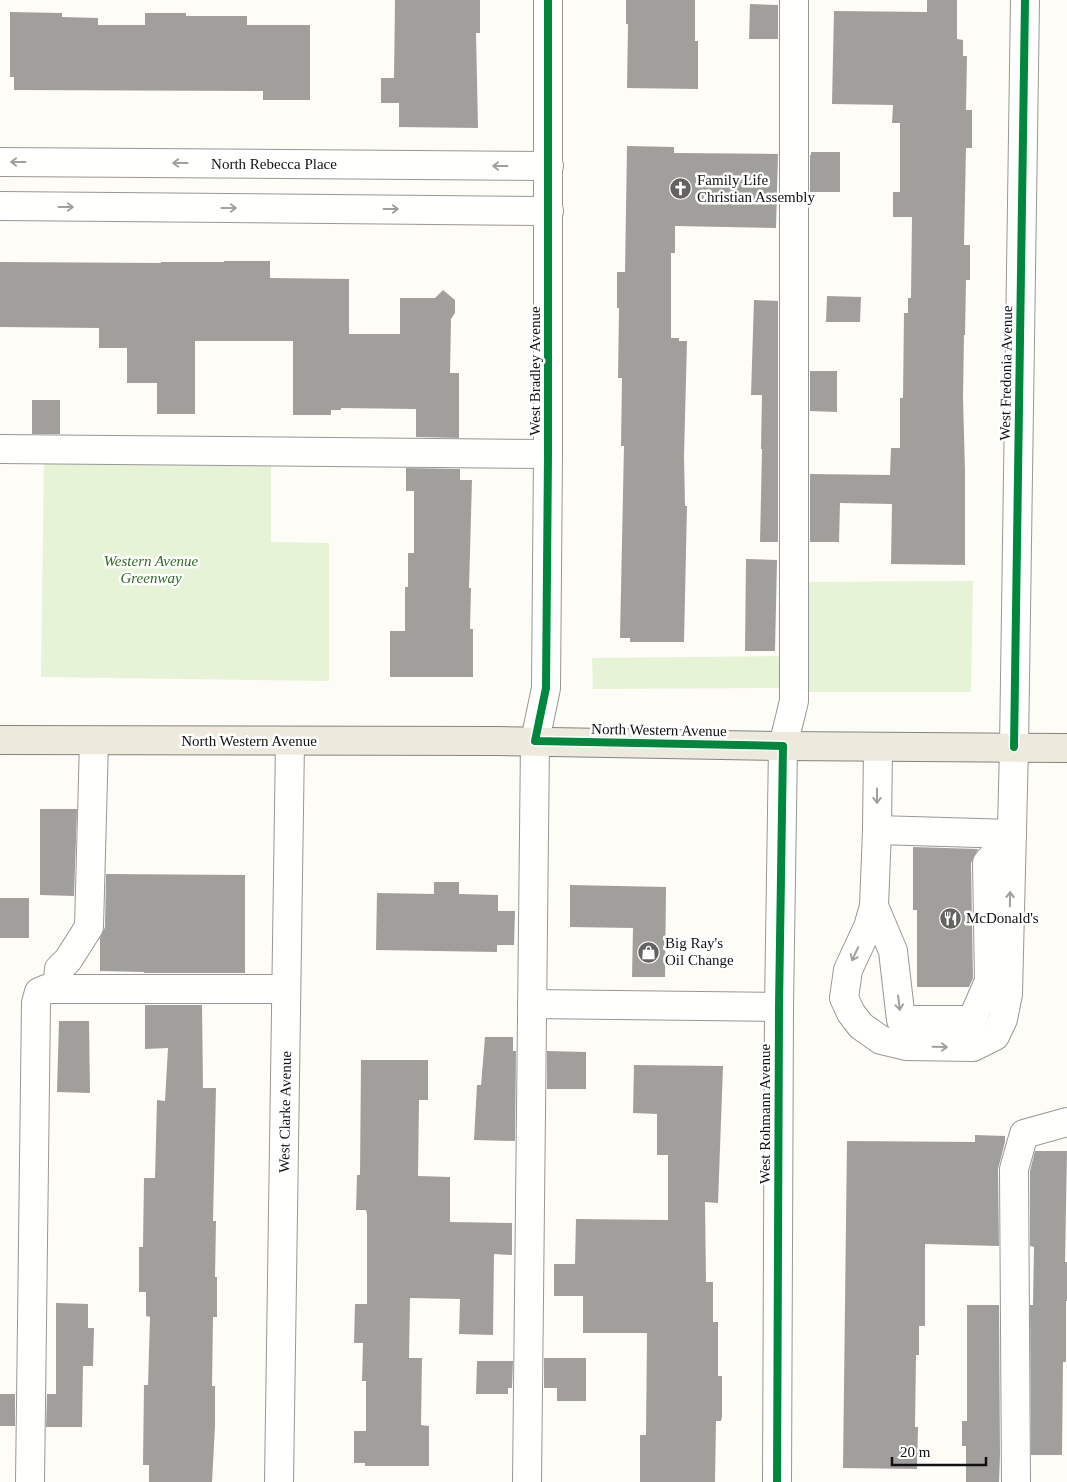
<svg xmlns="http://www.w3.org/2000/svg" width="1067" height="1482" font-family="Georgia,serif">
  <rect width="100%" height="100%" fill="#fdfcf7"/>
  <!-- green -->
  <g fill="#e7f3d7">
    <path d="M 44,460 L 271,465 L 271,542 L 329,543 L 329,681 L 41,677 Z"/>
    <path d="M 973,581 L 971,692 L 805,692 L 805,582 Z"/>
    <path d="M 783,656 L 783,688 L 593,689 L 592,658 Z"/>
  </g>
  <!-- building -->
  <g fill="#a19f9c">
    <path d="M 395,0 L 480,0 L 480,33 L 476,33 L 478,128 L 399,127 L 399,103 L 381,103 L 381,78 L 394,78 Z"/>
    <path d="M 626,0 L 695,0 L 695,41 L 698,41 L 698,89 L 627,88 L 628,24 L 626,24 Z"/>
    <path d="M 927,0 L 957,0 L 957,39 L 963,40 L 963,56 L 967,56 L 966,110 L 972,110 L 972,148 L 966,148 L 964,245 L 970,245 L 970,280 L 966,280 L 965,335 L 964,335 L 963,398 L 965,471 L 965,565 L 891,564 L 892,504 L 840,503 L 839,542 L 810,542 L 810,474 L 890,475 L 891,448 L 900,448 L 900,398 L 903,398 L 904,313 L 908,313 L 908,298 L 911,298 L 912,217 L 893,217 L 893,192 L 900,192 L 900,123 L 892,123 L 893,105 L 832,104 L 834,11 L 927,12 Z"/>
    <path d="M 750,4 L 778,5 L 778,39 L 749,39 Z"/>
    <path d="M 10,12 L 62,13 L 62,17 L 98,18 L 98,25 L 145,25 L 145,13 L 186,13 L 186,16 L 247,16 L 247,25 L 310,25 L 310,100 L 263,100 L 263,91 L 14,90 L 14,77 L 10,77 Z"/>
    <path d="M 627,146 L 674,147 L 674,153 L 778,154 L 776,228 L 675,226 L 675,253 L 671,253 L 671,338 L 679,338 L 679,341 L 687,341 L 684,456 L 685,506 L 687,506 L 684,642 L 630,642 L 630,638 L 620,638 L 624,446 L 621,446 L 622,378 L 618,378 L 619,308 L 617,308 L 617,272 L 625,272 Z"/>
    <path d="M 811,152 L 840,152 L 840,192 L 810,192 L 810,155 L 811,155 Z"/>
    <path d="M 224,261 L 270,261 L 270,278 L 349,279 L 349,334 L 400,334 L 400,298 L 435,298 L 443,290 L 455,300 L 455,313 L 451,319 L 450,373 L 459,373 L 459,438 L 416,437 L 416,409 L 341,408 L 341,410 L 331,410 L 331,415 L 293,415 L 293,341 L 195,341 L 195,414 L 157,414 L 157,383 L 127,383 L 127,348 L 99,348 L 99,328 L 0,327 L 0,262 L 161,263 L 161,262 L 224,262 Z"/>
    <path d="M 827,296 L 861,297 L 860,322 L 826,322 Z"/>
    <path d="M 754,300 L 778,301 L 778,542 L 760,542 L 762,449 L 761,449 L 762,395 L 751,395 Z"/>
    <path d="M 810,371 L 837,371 L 837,412 L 810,411 Z"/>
    <rect x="32" y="400" width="28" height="34"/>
    <path d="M 406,468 L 460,469 L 460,480 L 472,480 L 469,588 L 471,588 L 470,629 L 473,629 L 473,677 L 390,677 L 390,631 L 405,631 L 405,587 L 408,587 L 408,553 L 414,553 L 414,491 L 406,491 Z"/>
    <path d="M 746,559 L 777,560 L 775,651 L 745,651 Z"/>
    <path d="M 40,809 L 77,809 L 74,896 L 40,895 Z"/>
    <path d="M 913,847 L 978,849 L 971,863 L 973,978 L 969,987 L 917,987 L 917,910 L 913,910 Z"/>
    <path d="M 106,874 L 245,875 L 245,973 L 144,973 L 144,972 L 100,971 L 100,938 L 105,927 Z"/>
    <path d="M 434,882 L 459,882 L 459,894 L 498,895 L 498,911 L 515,911 L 514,945 L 497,945 L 497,952 L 376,950 L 377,893 L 434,894 Z"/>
    <path d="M 570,885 L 666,887 L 665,977 L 632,977 L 633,928 L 570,927 Z"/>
    <rect x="0" y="898" width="29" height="40"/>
    <path d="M 145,1005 L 202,1005 L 203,1088 L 216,1088 L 213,1221 L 216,1221 L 215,1277 L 217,1277 L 217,1317 L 213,1317 L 212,1386 L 215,1386 L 215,1426 L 212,1482 L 149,1482 L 149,1465 L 143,1465 L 144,1385 L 148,1385 L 150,1317 L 146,1316 L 146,1292 L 139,1292 L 139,1247 L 143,1247 L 144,1178 L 155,1178 L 157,1100 L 165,1101 L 168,1048 L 145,1049 Z"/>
    <path d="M 59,1021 L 89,1021 L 90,1093 L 57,1092 Z"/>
    <path d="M 485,1037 L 513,1037 L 513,1051 L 516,1051 L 515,1141 L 474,1140 L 477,1085 L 481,1085 Z"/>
    <path d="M 547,1051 L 586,1052 L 586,1089 L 547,1089 Z"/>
    <path d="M 361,1060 L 428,1060 L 428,1100 L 419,1100 L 418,1176 L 450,1177 L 450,1222 L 512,1223 L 512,1255 L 494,1254 L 493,1335 L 459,1334 L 460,1299 L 410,1298 L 409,1358 L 422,1358 L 421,1425 L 429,1426 L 429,1466 L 365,1466 L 365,1463 L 354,1463 L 354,1431 L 366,1431 L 366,1381 L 362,1381 L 363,1343 L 354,1343 L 355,1304 L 367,1304 L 367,1215 L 366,1210 L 356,1210 L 357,1175 L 360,1175 Z"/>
    <path d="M 634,1065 L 723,1066 L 718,1203 L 705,1202 L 706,1282 L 713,1282 L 713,1322 L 718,1322 L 718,1376 L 722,1376 L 722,1417 L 721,1421 L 716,1421 L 715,1482 L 640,1482 L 640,1435 L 646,1435 L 647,1333 L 583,1333 L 583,1296 L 554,1296 L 554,1264 L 575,1264 L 576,1219 L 668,1220 L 668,1155 L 657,1155 L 657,1114 L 633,1113 Z"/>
    <path d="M 975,1135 L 1005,1136 L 1005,1142 L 998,1169 L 999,1246 L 925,1244 L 925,1326 L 919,1326 L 919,1355 L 916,1355 L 915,1427 L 918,1427 L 917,1469 L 843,1468 L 847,1141 L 975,1142 Z"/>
    <path d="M 1035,1151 L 1067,1151 L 1065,1262 L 1067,1262 L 1067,1301 L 1066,1301 L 1066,1362 L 1063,1362 L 1062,1455 L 1031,1455 L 1030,1305 L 1033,1305 L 1034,1247 L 1030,1246 L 1030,1171 Z"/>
    <path d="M 56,1303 L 88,1304 L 88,1328 L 94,1328 L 93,1366 L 83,1366 L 82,1427 L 46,1427 L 47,1394 L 56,1394 Z"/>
    <path d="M 967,1305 L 999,1305 L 1000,1455 L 999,1482 L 966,1482 L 966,1446 L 962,1446 L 962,1421 L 967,1421 Z"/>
    <path d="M 544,1358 L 586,1358 L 586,1401 L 557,1401 L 557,1388 L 544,1388 Z"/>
    <path d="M 477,1361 L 513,1361 L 512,1388 L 508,1388 L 508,1394 L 476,1394 Z"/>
    <rect x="0" y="1394" width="15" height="32"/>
  </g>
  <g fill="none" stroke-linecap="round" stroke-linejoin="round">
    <defs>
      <g id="minor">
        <path d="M 0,162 L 549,166"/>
        <path d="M 0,206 L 549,211"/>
        <path d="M 0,449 L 548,454"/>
        <path d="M 878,747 L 877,830 L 874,906 L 868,927 L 848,970 L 844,998 L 851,1013 L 861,1026 L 881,1040 L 906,1046 L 973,1047 L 995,1036 L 1003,1019 L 1008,994 L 1014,747 L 1025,0"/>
        <path d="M 877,830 L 1012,834"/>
        <path d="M 874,906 L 893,951 L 901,1020 L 972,1020 L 989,981 L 987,863 L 1012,834"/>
        <path d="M 57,989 L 59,969 L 68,960 L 89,927 L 94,741"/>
        <path d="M 532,1004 L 779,1007"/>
        <path d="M 30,1482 L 36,1003 L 39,992 L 46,989 L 286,989"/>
        <path d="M 279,1482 L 290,742"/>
        <path d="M 527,1482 L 535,741 L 546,688 L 548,454 L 548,0"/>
        <path d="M 777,1482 L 779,1007 L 783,746 L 794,701 L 794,0"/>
        <path d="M 1016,1482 L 1014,1169 L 1024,1134 L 1067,1122"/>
      </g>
      <path id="major" d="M 0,740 L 496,741 L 783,746 L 1067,748"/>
    </defs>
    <!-- minor casing -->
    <use href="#minor" stroke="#979795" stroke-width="30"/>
    <!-- major casing -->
    <use href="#major" stroke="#858482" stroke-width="30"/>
    <!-- minor -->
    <use href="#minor" stroke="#fffffe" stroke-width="28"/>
    <!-- major -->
    <use href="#major" stroke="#ede9dc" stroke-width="28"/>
    <defs>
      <g id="cycleway">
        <path d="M 548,0 L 548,454 L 546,688 L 535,741 L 783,746 L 779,1007 L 777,1482"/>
        <path d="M 1014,747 L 1025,0"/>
      </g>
    </defs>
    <!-- cycleway casing -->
    <use href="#cycleway" stroke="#fff" stroke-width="11"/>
    <!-- cycleway -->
    <use href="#cycleway" stroke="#00873e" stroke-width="8"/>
  </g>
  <!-- one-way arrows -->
  <defs><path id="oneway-shaft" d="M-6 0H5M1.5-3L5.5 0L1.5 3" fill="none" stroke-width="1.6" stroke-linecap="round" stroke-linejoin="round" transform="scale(1.25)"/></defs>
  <g stroke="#a0a09f">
    <use href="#oneway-shaft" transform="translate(18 162) rotate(-180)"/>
    <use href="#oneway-shaft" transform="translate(180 163) rotate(-180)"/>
    <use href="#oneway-shaft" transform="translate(500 166) rotate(-180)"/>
    <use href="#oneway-shaft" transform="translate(66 207)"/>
    <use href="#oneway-shaft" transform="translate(229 208)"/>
    <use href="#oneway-shaft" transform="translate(391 209)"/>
    <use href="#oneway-shaft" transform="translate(877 796) rotate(90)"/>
    <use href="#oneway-shaft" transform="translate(1010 899) rotate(-89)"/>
    <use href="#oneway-shaft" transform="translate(855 954) rotate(115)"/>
    <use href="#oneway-shaft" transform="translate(899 1003) rotate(83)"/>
    <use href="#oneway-shaft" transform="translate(940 1047) rotate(1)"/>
  </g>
  <!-- icons -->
  <defs>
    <symbol id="church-disc" viewBox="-11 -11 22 22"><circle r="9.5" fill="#646362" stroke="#fff"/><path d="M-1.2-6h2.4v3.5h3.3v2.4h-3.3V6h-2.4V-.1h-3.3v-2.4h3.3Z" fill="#fff"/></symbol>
    <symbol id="restaurant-disc" viewBox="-11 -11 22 22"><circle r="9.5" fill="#646362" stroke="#fff"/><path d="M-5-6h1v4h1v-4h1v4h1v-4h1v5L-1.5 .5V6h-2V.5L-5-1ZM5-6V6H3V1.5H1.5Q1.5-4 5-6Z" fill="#fff"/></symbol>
    <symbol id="shop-disc" viewBox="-11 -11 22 22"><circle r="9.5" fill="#646362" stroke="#fff"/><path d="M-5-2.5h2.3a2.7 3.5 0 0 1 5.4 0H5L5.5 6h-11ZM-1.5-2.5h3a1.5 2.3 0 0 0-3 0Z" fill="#fff"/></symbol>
  </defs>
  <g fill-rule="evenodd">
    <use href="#church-disc" x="668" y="176" width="25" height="25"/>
    <use href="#restaurant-disc" x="938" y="906" width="25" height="25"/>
    <use href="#shop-disc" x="636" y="940" width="25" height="25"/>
  </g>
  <g text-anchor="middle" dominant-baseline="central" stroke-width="5" stroke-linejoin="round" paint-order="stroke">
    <!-- street labels -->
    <g font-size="15" fill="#111" stroke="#fff">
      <text x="274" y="164">North Rebecca Place</text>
      <text transform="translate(535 371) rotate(-90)">West Bradley Avenue</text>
      <text transform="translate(1006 373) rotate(-89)">West Fredonia Avenue</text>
      <text transform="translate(659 730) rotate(1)">North Western Avenue</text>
      <text x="249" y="741">North Western Avenue</text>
      <text transform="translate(285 1112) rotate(-89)">West Clarke Avenue</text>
      <text transform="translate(765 1114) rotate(-90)">West Rohmann Avenue</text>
    </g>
    <!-- poi labels -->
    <g font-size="15" fill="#111" stroke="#fff" text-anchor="start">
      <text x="697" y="180">Family Life<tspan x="697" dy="17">Christian Assembly</tspan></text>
      <text x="966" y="918">McDonald's</text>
      <text x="665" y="943">Big Ray's<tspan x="665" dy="17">Oil Change</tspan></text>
    </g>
    <!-- park labels -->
    <g font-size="15" font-style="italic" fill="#2f6b1f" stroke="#fff">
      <text x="151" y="561">Western Avenue<tspan x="151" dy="17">Greenway</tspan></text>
    </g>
  </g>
  <!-- scale -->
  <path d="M892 1457v8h94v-8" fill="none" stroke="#111111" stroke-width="2.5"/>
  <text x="900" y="1457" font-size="15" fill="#111111" stroke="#ffffff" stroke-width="4" paint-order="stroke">20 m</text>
</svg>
